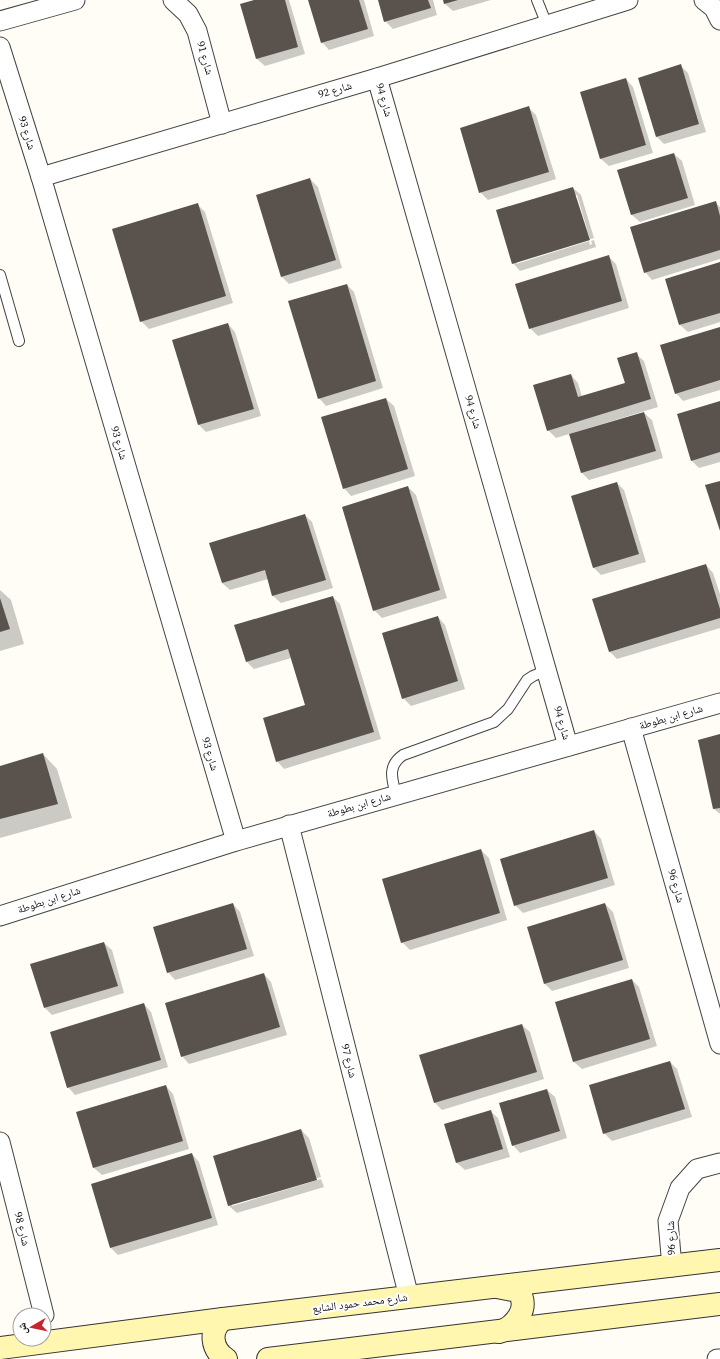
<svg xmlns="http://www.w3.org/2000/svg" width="720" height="1359" font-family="'Source Serif 4','Noto Naskh Arabic',serif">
  <rect width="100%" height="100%" fill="#fffdf5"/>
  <!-- shadow -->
  <g fill="#0003">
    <path d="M 257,0 L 289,0 L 305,54 L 265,66 L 257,59 L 241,5 Z"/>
    <path d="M 309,0 L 364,0 L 374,36 L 329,50 L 322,42 Z"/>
    <path d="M 379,0 L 433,0 L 437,15 L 393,29 L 385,21 Z"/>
    <path d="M 444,0 L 491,0 L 453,11 L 445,4 Z"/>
    <path d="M 681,66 L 688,73 L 706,132 L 664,144 L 657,137 L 639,78 Z"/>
    <path d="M 626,79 L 633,87 L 653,153 L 609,166 L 601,159 Z"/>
    <path d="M 529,108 L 536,115 L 556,179 L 488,200 L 480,192 Z"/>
    <path d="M 674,154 L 682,161 L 695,205 L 640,222 L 632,215 L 619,171 Z"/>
    <path d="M 310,179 L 318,187 L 342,268 L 289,284 L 281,276 Z"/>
    <path d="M 573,188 L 581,195 L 594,238 L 590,239 L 577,195 L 575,195 L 516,264 L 589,241 L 590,245 L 592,244 L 591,241 L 594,240 L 596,247 L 520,271 L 513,263 Z"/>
    <path d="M 715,202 L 720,207 L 720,259 L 652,280 L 645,272 Z"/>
    <path d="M 197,204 L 205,212 L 233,303 L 149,329 L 141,321 Z"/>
    <path d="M 608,256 L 616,264 L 629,308 L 538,336 L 530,328 Z"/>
    <path d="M 720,263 L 720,322 L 688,332 L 680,325 Z"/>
    <path d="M 347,285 L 354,292 L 383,388 L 326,406 L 319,398 Z"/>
    <path d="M 228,324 L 235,332 L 261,416 L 206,432 L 199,425 L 173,341 Z"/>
    <path d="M 720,328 L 720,390 L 683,401 L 676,393 Z"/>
    <path d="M 636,354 L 644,361 L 658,407 L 556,438 L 548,430 L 571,375 L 578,383 L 582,397 L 626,383 Z"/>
    <path d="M 386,399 L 394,406 L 415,476 L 351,496 L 344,488 Z"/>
    <path d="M 720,402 L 720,462 L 699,468 L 692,461 Z"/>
    <path d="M 644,413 L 652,420 L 663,458 L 589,480 L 582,473 L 571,435 Z"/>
    <path d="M 617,483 L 624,490 L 646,562 L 601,575 L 594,568 L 572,496 Z"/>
    <path d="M 408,487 L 416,495 L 447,598 L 382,618 L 374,610 Z"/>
    <path d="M 305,515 L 312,522 L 333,588 L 281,603 L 273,596 L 268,579 L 230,590 L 222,583 Z"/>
    <path d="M 706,565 L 713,573 L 720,594 L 720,628 L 617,659 L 609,651 Z"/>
    <path d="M 0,590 L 11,600 L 24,644 L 0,651 Z"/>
    <path d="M 333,597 L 340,604 L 381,739 L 284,769 L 277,761 L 306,706 L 291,658 L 254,669 L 247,662 Z"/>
    <path d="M 438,617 L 445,625 L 465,689 L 411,706 L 403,698 Z"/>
    <path d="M 720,735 L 720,814 L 714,809 Z"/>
    <path d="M 43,754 L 57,769 L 72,818 L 0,838 L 0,767 Z"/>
    <path d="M 594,831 L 601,839 L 615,885 L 523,913 L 515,905 Z"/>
    <path d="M 481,850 L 489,858 L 507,920 L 410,950 L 402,942 Z"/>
    <path d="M 233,904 L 240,912 L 254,956 L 175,980 L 168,972 Z"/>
    <path d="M 605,904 L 613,912 L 629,968 L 552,991 L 545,984 Z"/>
    <path d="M 104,943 L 112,950 L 124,993 L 52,1015 L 45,1008 Z"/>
    <path d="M 264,974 L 271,982 L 287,1035 L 189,1064 L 182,1056 Z"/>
    <path d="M 632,980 L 639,987 L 657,1046 L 582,1069 L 574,1062 Z"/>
    <path d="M 144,1004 L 151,1012 L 168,1067 L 75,1095 L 68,1087 Z"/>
    <path d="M 522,1025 L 530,1032 L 544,1079 L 442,1110 L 435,1103 Z"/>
    <path d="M 670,1062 L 677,1069 L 692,1117 L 612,1141 L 604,1133 Z"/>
    <path d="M 166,1086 L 173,1094 L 189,1149 L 102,1175 L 94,1168 L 78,1113 Z"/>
    <path d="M 547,1090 L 555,1097 L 567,1138 L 520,1153 L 513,1145 Z"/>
    <path d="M 490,1111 L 498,1118 L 510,1157 L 465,1170 L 457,1163 L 445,1124 Z"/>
    <path d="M 301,1130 L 309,1138 L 321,1177 L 232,1204 L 232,1206 L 321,1179 L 324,1187 L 237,1213 L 229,1206 L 214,1157 Z"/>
    <path d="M 192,1154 L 199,1162 L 218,1225 L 118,1255 L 111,1248 L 92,1184 Z"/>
  </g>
  <!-- building -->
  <g fill="#5a524d">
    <path d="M 254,0 L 285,0 L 298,47 L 256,59 L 240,4 Z"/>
    <path d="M 308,0 L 359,0 L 368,29 L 321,43 Z"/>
    <path d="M 378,0 L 428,0 L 431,8 L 384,22 Z"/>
    <path d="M 443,0 L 458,0 L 444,4 Z"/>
    <path d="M 681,64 L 699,124 L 656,137 L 638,78 Z"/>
    <path d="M 626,78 L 646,145 L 600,159 L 580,92 Z"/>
    <path d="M 529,106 L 549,172 L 479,193 L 460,128 Z"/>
    <path d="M 674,153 L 688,198 L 631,215 L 617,170 Z"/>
    <path d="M 310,178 L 336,260 L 281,277 L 256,195 Z"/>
    <path d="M 573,187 L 590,240 L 512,264 L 496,210 Z"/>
    <path d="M 716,201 L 720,216 L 720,250 L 644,273 L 630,227 Z"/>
    <path d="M 198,203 L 226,296 L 140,322 L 112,229 Z"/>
    <path d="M 609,255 L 622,301 L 529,329 L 515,284 Z"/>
    <path d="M 720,262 L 720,313 L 679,325 L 665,279 Z"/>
    <path d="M 347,284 L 376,381 L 318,399 L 288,301 Z"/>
    <path d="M 228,323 L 254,409 L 198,425 L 172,340 Z"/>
    <path d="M 720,327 L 720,380 L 675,394 L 660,345 Z"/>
    <path d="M 637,352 L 651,399 L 547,431 L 533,385 L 571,374 L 578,397 L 625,383 L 617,358 Z"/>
    <path d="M 386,398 L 408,469 L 343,489 L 321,417 Z"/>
    <path d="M 720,401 L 720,452 L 691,461 L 677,414 Z"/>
    <path d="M 644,412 L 656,451 L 581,473 L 569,434 Z"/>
    <path d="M 720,481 L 720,531 L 705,485 Z"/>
    <path d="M 617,482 L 639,554 L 593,568 L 571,496 Z"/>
    <path d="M 408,486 L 440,590 L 373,611 L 342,507 Z"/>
    <path d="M 305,514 L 326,580 L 272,596 L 265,570 L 222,583 L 209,543 Z"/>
    <path d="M 706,564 L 720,609 L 720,618 L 609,652 L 592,599 Z"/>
    <path d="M 333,596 L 374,732 L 276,762 L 263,718 L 305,705 L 288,649 L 246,662 L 234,625 Z"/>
    <path d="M 0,598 L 10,629 L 0,632 Z"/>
    <path d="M 438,616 L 458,681 L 402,699 L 382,633 Z"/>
    <path d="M 720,734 L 720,808 L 713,809 L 698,740 Z"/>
    <path d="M 43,753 L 58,804 L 0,819 L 0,766 Z"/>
    <path d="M 594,830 L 608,878 L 514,906 L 500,859 Z"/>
    <path d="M 481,849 L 500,913 L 401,943 L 382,879 Z"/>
    <path d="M 233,903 L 247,949 L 167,973 L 153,927 Z"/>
    <path d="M 605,903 L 623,960 L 544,984 L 527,927 Z"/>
    <path d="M 104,942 L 118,986 L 44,1008 L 30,964 Z"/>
    <path d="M 264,973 L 280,1027 L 181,1057 L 165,1003 Z"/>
    <path d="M 632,979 L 650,1039 L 573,1062 L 555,1002 Z"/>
    <path d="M 144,1003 L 161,1060 L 67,1088 L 50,1032 Z"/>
    <path d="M 522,1024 L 537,1072 L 434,1103 L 419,1055 Z"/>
    <path d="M 670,1061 L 685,1109 L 603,1134 L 589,1085 Z"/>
    <path d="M 166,1085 L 183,1141 L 93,1168 L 76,1112 Z"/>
    <path d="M 547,1089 L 560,1131 L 512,1146 L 499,1103 Z"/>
    <path d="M 491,1110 L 503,1149 L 456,1163 L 444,1124 Z"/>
    <path d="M 301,1129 L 317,1180 L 228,1206 L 213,1156 Z"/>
    <path d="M 192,1153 L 212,1218 L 110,1248 L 91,1184 Z"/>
  </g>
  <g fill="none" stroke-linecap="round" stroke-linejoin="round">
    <defs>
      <g id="lane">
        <path d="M 537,0 L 547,25"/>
        <path d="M 0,275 L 19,341"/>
        <path d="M 396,795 C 392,779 387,766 403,755 L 494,722 L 508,709 L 527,680 L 533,676 L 547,670"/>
      </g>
      <g id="street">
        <path d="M 173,0 L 188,14 L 197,31 L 222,124"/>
        <path d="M 704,0 L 714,8 L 720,20"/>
        <path d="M 0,21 L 75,0"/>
        <path d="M 0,47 L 41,177 L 236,841"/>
        <path d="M 377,78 L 568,746"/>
        <path d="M 41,177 L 377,78 L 628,0"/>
        <path d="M 631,728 L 720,1044"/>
        <path d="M 289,825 L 409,1297"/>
        <path d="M 0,916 L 236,841 L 720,703"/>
        <path d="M 0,1142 L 44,1315"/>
        <path d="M 672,1267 L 668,1221 L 680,1188 L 697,1169 L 720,1163"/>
        <path d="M 717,1359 L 720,1359"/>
      </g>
      <g id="secondary">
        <path d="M 497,1287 L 518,1291 C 531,1307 515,1327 499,1332"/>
        <path d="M 223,1319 C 209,1330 211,1349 226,1359"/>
        <path d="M 0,1348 L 223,1319 L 720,1260"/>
        <path d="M 268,1359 L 720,1304"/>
      </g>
    </defs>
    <!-- lane casing -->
    <use href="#lane" stroke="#444" stroke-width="12"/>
    <!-- street casing -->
    <use href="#street" stroke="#444" stroke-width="21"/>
    <!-- secondary casing -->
    <use href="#secondary" stroke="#333" stroke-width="24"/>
    <!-- lane -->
    <use href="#lane" stroke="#fff" stroke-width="10"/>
    <!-- street -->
    <use href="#street" stroke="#fff" stroke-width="19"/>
    <!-- secondary -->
    <use href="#secondary" stroke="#fff6b0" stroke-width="22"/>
  </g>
  <g text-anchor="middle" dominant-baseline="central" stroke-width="4" stroke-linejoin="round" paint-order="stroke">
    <!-- street labels -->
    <g font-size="11" fill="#111" stroke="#fff">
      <text transform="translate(205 58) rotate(74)">شارع 91</text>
      <text transform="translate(335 90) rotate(-16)">شارع 92</text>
      <text transform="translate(384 100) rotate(74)">شارع 94</text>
      <text transform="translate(27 133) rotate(73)">شارع 93</text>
      <text transform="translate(473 412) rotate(74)">شارع 94</text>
      <text transform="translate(119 443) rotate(74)">شارع 93</text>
      <text transform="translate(671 717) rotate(-16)">شارع ابن بطوطة</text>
      <text transform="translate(562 723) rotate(74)">شارع 94</text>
      <text transform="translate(210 754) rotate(74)">شارع 93</text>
      <text transform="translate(359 805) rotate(-16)">شارع ابن بطوطة</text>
      <text transform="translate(676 886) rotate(74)">شارع 96</text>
      <text transform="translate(49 900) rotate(-18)">شارع ابن بطوطة</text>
      <text transform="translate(349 1061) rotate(76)">شارع 97</text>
      <text transform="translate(22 1229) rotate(76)">شارع 98</text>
      <text transform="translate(671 1238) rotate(-92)">شارع 96</text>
      <text transform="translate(360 1303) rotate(-7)">شارع محمد حمود الشايع</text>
    </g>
  </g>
  <!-- north arrow -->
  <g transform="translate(32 1327) rotate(261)"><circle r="19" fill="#ffffff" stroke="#a0a0a0"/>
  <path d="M0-3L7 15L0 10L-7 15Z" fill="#c4262e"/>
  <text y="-6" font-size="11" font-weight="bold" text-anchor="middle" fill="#111111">ش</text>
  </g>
</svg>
